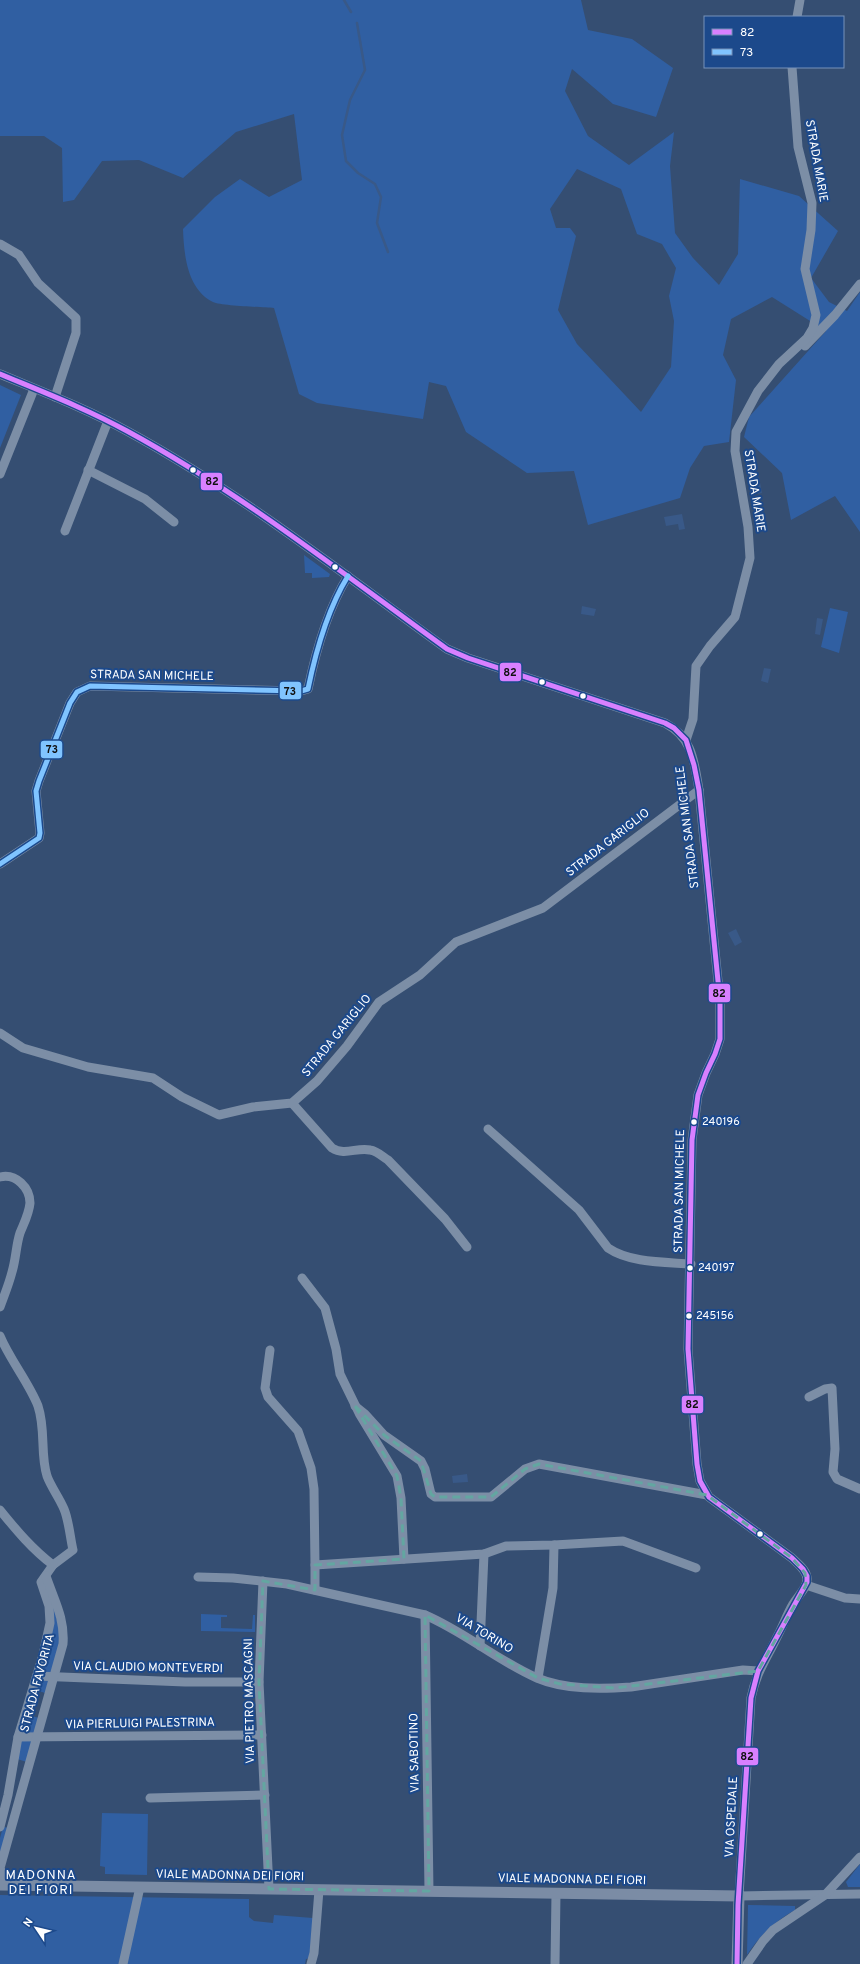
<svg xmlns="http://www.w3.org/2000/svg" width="860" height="1964" font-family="Overpass,sans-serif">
  <rect width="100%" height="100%" fill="#354e72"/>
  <!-- green -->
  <g fill="#305fa2" fill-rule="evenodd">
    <path d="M 0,0 L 581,0 L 588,30 L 632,39 L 673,68 L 656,117 L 613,104 L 572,69 L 565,91 L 588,136 L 629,165 L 674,132 L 670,166 L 675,233 L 693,258 L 719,285 L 738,254 L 740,179 L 799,196 L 838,231 L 811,278 L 829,302 L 847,311 L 860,292 L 860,532 L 835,496 L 791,520 L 782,473 L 744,437 L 749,417 L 826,331 L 772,297 L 731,319 L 723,355 L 736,380 L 729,442 L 704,446 L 690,468 L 680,498 L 588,525 L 574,471 L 527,473 L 466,432 L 446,386 L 429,382 L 423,419 L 317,403 L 299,394 L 274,308 C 262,307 222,306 213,302 C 187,289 184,255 183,229 L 215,197 L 240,179 L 269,197 L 302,180 L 294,114 L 236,132 L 183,178 L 139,160 L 102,161 L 74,200 L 63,202 L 62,148 L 44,136 L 0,136 ZM 577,169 L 621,189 L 637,234 L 662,244 L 676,268 L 669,296 L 674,321 L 671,367 L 641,412 L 577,344 L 558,310 L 576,236 L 570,228 L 556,228 L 550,209 Z"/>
    <path d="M 0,385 L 21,395 L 0,448 Z"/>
    <path d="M 304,555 L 330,574 L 329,577 L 312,578 L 312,573 L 305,573 Z"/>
    <path d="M 830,608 L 848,612 L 839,653 L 821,647 Z"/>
    <path d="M 53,1604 L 61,1637 L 52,1673 L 43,1671 Z"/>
    <path d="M 201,1614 L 227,1615 L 227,1617 L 221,1617 L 221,1628 L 252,1629 L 253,1615 L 255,1615 L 255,1632 L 201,1631 Z"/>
    <path d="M 39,1679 L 50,1680 L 45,1693 L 36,1690 Z"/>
    <path d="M 28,1715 L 39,1718 L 35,1733 L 22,1734 Z"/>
    <path d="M 21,1741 L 32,1741 L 27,1762 L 17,1759 Z"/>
    <path d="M 102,1813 L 148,1814 L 147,1875 L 105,1874 L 105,1867 L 100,1866 Z"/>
    <path d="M 3,1827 L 10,1828 L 0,1861 L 0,1838 Z"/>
    <path d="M 860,1864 L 860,1887 L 848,1887 L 846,1882 Z"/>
    <path d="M 0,1895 L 249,1899 L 249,1917 L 254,1921 L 273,1923 L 274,1915 L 313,1918 L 310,1958 L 306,1959 L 305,1964 L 0,1964 Z"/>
    <path d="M 748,1905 L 795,1906 L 795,1910 C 774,1922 760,1935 747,1955 Z"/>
  </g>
  <!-- water -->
  <g fill="#395988">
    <path d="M 759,477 L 762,493 L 758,494 L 754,479 Z"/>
    <path d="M 682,514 L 685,529 L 679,530 L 678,524 L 666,526 L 664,517 Z"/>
    <path d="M 582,606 L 596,609 L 594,616 L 581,614 Z"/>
    <path d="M 817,618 L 823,619 L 820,635 L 815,634 Z"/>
    <path d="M 764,668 L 771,669 L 768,683 L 761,681 Z"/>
    <path d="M 736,929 L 742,942 L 735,946 L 728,933 Z"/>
    <path d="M 467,1474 L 468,1482 L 453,1483 L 452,1476 Z"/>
  </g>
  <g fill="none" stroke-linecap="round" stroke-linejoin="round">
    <!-- stream -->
    <g stroke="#395988" stroke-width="2.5">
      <path d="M 344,0 L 351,12"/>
      <path d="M 357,23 L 365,70 L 350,100 L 342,135 L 346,161 L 358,173 L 375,184 L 381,197 L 377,223 L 388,252"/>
    </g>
    <!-- minor -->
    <g stroke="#7c8ea6" stroke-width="9">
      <path d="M 797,17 L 800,0"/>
      <path d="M 0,244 L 19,255 L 38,283 L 76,318 L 76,333 L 55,397"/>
      <path d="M 805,346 L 835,315 L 860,284"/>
      <path d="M 0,374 C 43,392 87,409 127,431 C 241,493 342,573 447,649 L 468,658 L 665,723 C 693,738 694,761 699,790 L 720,1001 L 720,1039 L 715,1054 L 706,1073 L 698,1095 L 692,1140 L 688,1349 L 697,1464 L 700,1481 L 709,1497 L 792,1558 C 798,1564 808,1571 807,1580 C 807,1588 797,1597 793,1604 C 787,1614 783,1626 777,1637 C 766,1660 756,1673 751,1698 L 739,1896 L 860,1894"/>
      <path d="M 88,470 L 145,499 L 174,522"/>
      <path d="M 0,474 L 34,389"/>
      <path d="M 65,531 L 108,421"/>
      <path d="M 686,740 L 693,719 L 696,666 L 710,646 L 735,617 L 750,558 L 748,527 L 735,451 L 736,432 L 758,391 L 779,364 L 807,338 L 813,328 L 816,315 L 805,269 L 811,230 L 812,203 L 798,147 L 792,67"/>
      <path d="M 0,864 L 39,838 L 40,833 L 36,791 L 39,781 L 70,703 L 77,692 L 90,686 L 301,691 L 308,689 C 316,650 327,610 348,576"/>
      <path d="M 0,1033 L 23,1048 L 88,1067 L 153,1078 L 182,1097 L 219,1115 L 253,1107 L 292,1103 L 317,1081 L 347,1046 L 379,1002 L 420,975 L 456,942 L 543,908 L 699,790"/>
      <path d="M 292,1103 L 332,1148 C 345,1156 357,1147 370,1150 C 377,1151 382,1156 388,1160 L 445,1219 L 467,1247"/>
      <path d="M 488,1129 L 579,1210 L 608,1248 C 630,1263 664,1262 691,1264"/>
      <path d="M 0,1177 C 16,1173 30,1188 30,1203 C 29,1214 24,1223 20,1233 C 16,1245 16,1259 12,1272 C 9,1284 4,1296 0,1307"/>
      <path d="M 302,1278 L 325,1308 L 336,1349 L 340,1374 L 360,1415 L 397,1476 L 401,1498 L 404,1559"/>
      <path d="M 0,1336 C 10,1360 29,1383 38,1406 C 46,1430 40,1454 47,1476 C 51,1487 59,1497 64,1509 C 69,1521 70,1537 73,1550 L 53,1565"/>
      <path d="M 270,1350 L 265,1388 L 268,1397 L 298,1431 L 311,1468 L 314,1489 L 315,1565 L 484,1554 L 506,1546 L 554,1545 L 623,1541 L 696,1568"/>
      <path d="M 809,1397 L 825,1389 L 832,1388 L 835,1449 L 833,1472 L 837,1479 L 860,1489"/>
      <path d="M 355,1406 L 365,1414 L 384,1435 L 421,1461 L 425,1469 L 431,1494 L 435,1497 L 491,1497 L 525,1469 L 539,1464 L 707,1495"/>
      <path d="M 0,1510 C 17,1531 32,1549 53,1565 L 41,1582 L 49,1606 L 50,1623 L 43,1655 L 18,1737 L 8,1795 L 0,1827"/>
      <path d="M 198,1577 L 233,1578 L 287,1584 L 425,1615 C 465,1632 498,1661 537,1678 C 565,1690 602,1689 631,1687 L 743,1670 L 758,1671"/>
      <path d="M 263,1581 L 259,1682 L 269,1889"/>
      <path d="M 806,1585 L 845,1598 L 860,1599"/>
      <path d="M 315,1590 L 315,1565"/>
      <path d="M 425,1615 L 429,1891"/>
      <path d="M 480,1646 L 484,1554"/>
      <path d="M 37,1676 L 185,1682 L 259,1682"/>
      <path d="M 538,1678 L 553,1588 L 554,1545"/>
      <path d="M 18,1737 L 262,1735"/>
      <path d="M 150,1798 L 265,1795"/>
      <path d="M 6,1885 L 0,1868 L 63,1644 C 65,1618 54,1600 46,1576"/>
      <path d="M 123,1964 L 140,1887"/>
      <path d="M 311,1964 L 314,1953 L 319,1890"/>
      <path d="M 555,1964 L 556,1893"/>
      <path d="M 747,1964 L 763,1941 L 773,1930 L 825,1895 L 860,1857"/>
    </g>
    <!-- major -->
    <path stroke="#7b8ca5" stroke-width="11" d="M 0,1885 L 739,1896 L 737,1964"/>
    <defs>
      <path id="bus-1" d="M 0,374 C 43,392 87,409 127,431 C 241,493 342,573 447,649 L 468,658 L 665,723 L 674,728 L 686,740 L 694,765 L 699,790 L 720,1001 L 720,1039 L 715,1054 L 706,1073 L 698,1095 L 692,1140 L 688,1349 L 697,1464 L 700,1481 L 709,1497 L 792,1558 L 803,1569 L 807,1576 L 807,1582 L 758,1671 L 751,1698 L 738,1905 L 737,1964"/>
      <path id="bus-2" d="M 0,864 L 39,838 L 40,833 L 36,791 L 39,781 L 70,703 L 77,692 L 90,686 L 301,691 L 308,689 C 316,650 327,610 348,576"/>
    </defs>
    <!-- bus-1 casing -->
    <use href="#bus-1" stroke="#1c498b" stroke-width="8"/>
    <!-- bus-2 casing -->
    <use href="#bus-2" stroke="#1c498b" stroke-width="8"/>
    <!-- bus-1 -->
    <use href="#bus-1" stroke="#d880ff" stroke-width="5"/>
    <!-- bus-2 -->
    <use href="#bus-2" stroke="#80c4ff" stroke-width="5"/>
  </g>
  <!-- marked area -->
  <path fill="none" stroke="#63a6a1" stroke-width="3" stroke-dasharray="8 5" stroke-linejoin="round" d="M 355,1406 L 384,1435 L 421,1461 L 431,1494 L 435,1497 L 491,1497 L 525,1469 L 539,1464 L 707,1495 L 792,1558 L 805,1573 L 806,1585 L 758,1671 L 615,1688 L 560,1684 L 538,1678 L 425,1615 L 429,1891 L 269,1889 L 259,1682 L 263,1581 L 315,1590 L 315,1565 L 404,1559 L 401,1498 L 397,1476 Z"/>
  <!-- markers -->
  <g fill="#fff" stroke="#1c498b" stroke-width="1.5">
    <circle cx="193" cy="470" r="3.5"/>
    <circle cx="335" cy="567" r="3.5"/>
    <circle cx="542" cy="682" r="3.5"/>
    <circle cx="583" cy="696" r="3.5"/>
    <circle cx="694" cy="1122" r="3.5"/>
    <circle cx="690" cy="1268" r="3.5"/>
    <circle cx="689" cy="1316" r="3.5"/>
    <circle cx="760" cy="1534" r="3.5"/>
  </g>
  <g text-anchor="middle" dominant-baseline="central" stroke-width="4" stroke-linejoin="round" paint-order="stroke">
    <!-- bus labels -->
    <g font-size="11" fill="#fff" stroke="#1c498b" text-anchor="start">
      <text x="702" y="1122">240196</text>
      <text x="698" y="1268">240197</text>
      <text x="696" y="1316">245156</text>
    </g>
    <!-- street labels -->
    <g font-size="12" fill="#fff" stroke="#1c498b">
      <text transform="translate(816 161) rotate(80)">STRADA MARIE</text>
      <text transform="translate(754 491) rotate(81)">STRADA MARIE</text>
      <text transform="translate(152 676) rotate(1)">STRADA SAN MICHELE</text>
      <text transform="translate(688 827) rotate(-97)">STRADA SAN MICHELE</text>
      <text transform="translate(608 843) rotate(-38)">STRADA GARIGLIO</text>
      <text transform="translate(337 1036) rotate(-51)">STRADA GARIGLIO</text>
      <text transform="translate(680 1191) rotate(-89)">STRADA SAN MICHELE</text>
      <text transform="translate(484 1634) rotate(31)">VIA TORINO</text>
      <text transform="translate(148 1668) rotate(1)">VIA CLAUDIO MONTEVERDI</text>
      <text transform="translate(38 1683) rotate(-75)">STRADA FAVORITA</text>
      <text transform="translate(250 1701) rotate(-91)">VIA PIETRO MASCAGNI</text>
      <text transform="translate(140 1724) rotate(-1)">VIA PIERLUIGI PALESTRINA</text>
      <text transform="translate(415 1753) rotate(-91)">VIA SABOTINO</text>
      <text transform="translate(732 1817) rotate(-87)">VIA OSPEDALE</text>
      <text transform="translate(230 1876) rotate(1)">VIALE MADONNA DEI FIORI</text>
      <text transform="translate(572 1880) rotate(1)">VIALE MADONNA DEI FIORI</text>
    </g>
    <!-- neighbourhood labels -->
    <g font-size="13" letter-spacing="1" fill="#fff" stroke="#1c498b">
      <text x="41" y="1876">MADONNA<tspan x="41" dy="15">DEI FIORI</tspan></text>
    </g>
  </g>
  <g stroke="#1c498b" stroke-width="1.5">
    <rect x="200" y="472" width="23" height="19" rx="4" fill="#d880ff"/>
    <rect x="499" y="662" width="23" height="20" rx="4" fill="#d880ff"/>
    <rect x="279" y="681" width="23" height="19" rx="4" fill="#80c4ff"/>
    <rect x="40" y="740" width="23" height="19" rx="4" fill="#80c4ff"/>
    <rect x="708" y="983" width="23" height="20" rx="4" fill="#d880ff"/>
    <rect x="681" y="1395" width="23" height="19" rx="4" fill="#d880ff"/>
    <rect x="736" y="1747" width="23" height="19" rx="4" fill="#d880ff"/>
  </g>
  <g font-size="11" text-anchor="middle" font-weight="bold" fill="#111">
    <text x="212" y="485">82</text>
    <text x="510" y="676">82</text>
    <text x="290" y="695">73</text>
    <text x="52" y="753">73</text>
    <text x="719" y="997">82</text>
    <text x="692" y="1408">82</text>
    <text x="747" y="1760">82</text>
  </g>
  <!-- legend -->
  <rect x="704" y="16" width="140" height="52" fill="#1c498b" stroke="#7792b9"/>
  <rect x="712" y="29" width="20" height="6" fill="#d880ff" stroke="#7792b9"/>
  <text x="740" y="36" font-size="12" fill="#ffffff">82</text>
  <rect x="712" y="49" width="20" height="6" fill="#80c4ff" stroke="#7792b9"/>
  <text x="740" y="56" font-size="12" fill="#ffffff">73</text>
  <!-- north arrow -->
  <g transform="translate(36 1928) rotate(305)" stroke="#1c498b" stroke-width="3" paint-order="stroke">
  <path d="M0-3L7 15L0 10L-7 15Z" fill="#ffffff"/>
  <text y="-6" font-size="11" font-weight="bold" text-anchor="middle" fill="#ffffff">N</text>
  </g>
</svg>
